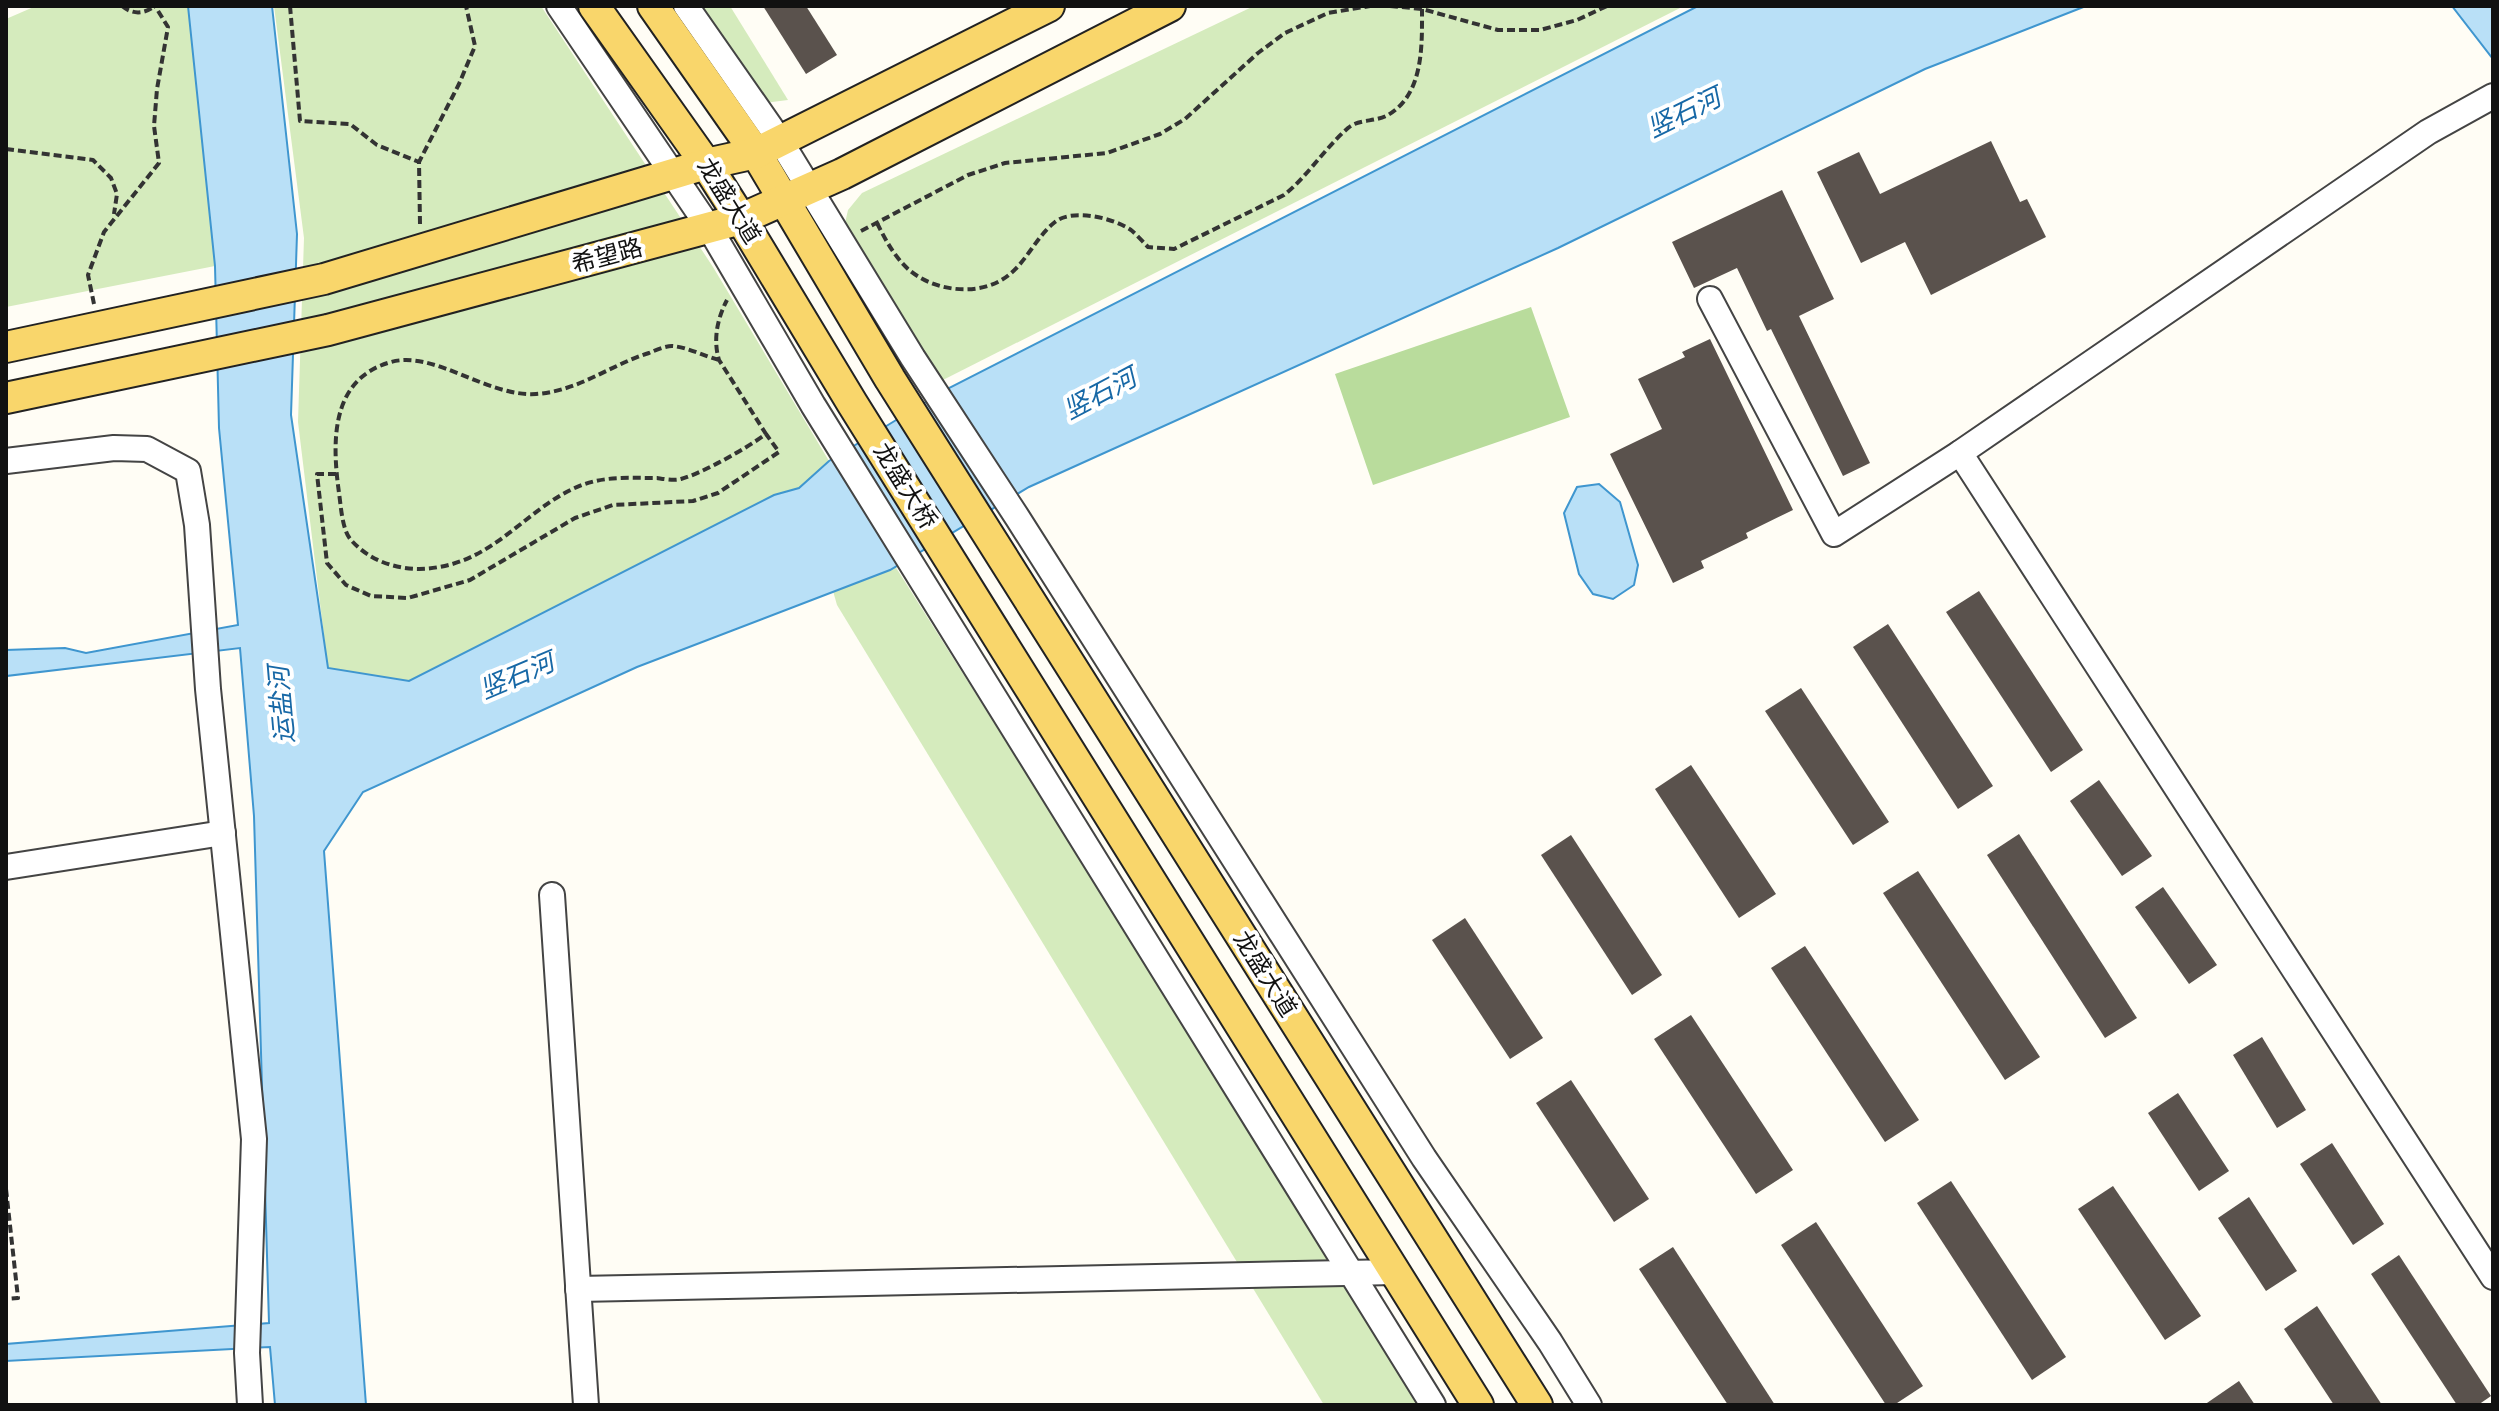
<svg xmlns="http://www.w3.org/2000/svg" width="2499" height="1411" font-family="'Times New Roman','Noto Sans SC',serif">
  <rect width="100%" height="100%" fill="#fffdf5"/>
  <!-- green -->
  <g fill="#d5ebbd">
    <path d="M 36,6 L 188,6 L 215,266 L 6,307 L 6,19 Z"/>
    <path d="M 274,6 L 541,6 L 713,267 L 829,461 L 799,488 L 774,495 L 409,681 L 328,669 L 298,422 L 304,238 Z"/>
    <path d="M 696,6 L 730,6 L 788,100 L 757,104 Z"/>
    <path d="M 1254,6 L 1684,6 L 937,383 L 843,232 L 848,210 L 862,193 Z"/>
    <path d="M 895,566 L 1113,911 L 1419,1405 L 1324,1405 L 837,605 L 833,591 Z"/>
  </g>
  <!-- forest -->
  <path fill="#b9dc9c" d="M 1531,307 L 1570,417 L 1373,485 L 1335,374 Z"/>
  <!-- water -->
  <g fill="#b9e0f7" stroke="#3f96cf" stroke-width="2">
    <path d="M 188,6 L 272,6 L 297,234 L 291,415 L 328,668 L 409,681 L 774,495 L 799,488 L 829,461 L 947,389 L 1698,6 L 2086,6 L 1925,69 L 1558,248 L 1029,487 L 890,570 L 637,667 L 363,792 L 324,851 L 366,1405 L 275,1405 L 270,1347 L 6,1361 L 6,1344 L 269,1323 L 254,816 L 240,648 L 6,676 L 6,650 L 65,648 L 86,653 L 238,625 L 219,428 L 215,266 Z"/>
    <path d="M 2452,6 L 2493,6 L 2493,59 Z"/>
    <path d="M 1599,484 L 1620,502 L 1638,565 L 1634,585 L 1613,599 L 1593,594 L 1579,574 L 1564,513 L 1577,487 Z"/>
  </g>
  <!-- building -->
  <g fill="#5a524d">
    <path d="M 763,6 L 806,6 L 837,55 L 806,74 Z"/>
    <path d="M 1991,141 L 2020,202 L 2027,199 L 2046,237 L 1931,295 L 1905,242 L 1861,263 L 1817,172 L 1859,152 L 1880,194 Z"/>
    <path d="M 1782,190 L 1834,299 L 1799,316 L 1870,463 L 1843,476 L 1771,329 L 1767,331 L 1737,268 L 1694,288 L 1672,242 Z"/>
    <path d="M 1710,339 L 1793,510 L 1746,533 L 1748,538 L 1701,561 L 1704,568 L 1673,583 L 1610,454 L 1662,429 L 1638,379 L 1685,357 L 1682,352 Z"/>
    <path d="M 1979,591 L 2083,750 L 2051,772 L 1946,612 Z"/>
    <path d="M 1888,624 L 1993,786 L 1958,809 L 1853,647 Z"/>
    <path d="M 1801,688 L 1889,822 L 1853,845 L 1765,711 Z"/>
    <path d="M 1691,765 L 1776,894 L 1739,918 L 1655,789 Z"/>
    <path d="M 2099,780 L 2152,856 L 2122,876 L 2070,801 Z"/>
    <path d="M 2019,834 L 2137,1018 L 2105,1038 L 1987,855 Z"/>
    <path d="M 1571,835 L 1662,975 L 1632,995 L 1541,855 Z"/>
    <path d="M 1918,871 L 2040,1057 L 2005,1080 L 1883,893 Z"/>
    <path d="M 2163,887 L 2217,965 L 2189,984 L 2135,907 Z"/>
    <path d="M 1465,918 L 1543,1038 L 1510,1059 L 1432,940 Z"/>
    <path d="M 1805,946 L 1919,1120 L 1885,1142 L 1771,968 Z"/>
    <path d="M 1691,1015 L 1793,1170 L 1756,1194 L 1654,1039 Z"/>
    <path d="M 2262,1037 L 2306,1110 L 2277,1128 L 2233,1055 Z"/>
    <path d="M 1571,1080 L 1649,1199 L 1614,1222 L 1536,1103 Z"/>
    <path d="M 2178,1093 L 2229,1171 L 2199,1191 L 2148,1113 Z"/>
    <path d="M 2332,1143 L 2384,1224 L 2353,1245 L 2300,1164 Z"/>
    <path d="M 1951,1181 L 2066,1357 L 2032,1380 L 1917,1203 Z"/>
    <path d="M 2113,1186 L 2201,1316 L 2165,1340 L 2078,1209 Z"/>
    <path d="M 2249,1197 L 2297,1271 L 2266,1291 L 2218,1218 Z"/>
    <path d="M 1816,1222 L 1923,1386 L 1894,1405 L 1886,1405 L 1781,1245 Z"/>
    <path d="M 1673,1247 L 1775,1405 L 1728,1405 L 1639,1269 Z"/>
    <path d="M 2399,1255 L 2491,1396 L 2478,1405 L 2457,1405 L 2371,1274 Z"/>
    <path d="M 2317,1306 L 2382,1405 L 2334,1405 L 2284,1329 Z"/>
    <path d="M 2239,1381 L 2255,1405 L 2204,1405 Z"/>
  </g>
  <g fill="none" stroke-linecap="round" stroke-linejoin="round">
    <defs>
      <g id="minor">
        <path d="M 559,6 L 710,229 L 813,405 L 1433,1405"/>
        <path d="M 686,6 L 781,142 L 913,358 L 1017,517 L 1424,1158 L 1550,1342 L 1589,1405"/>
        <path d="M 1710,299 L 1834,534 L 1960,453 L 2428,132 L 2493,96"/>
        <path d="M 1960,453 L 2493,1277"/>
        <path d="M 6,461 L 114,448 L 147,449 L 188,471 L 197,525 L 208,689 L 254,1139 L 247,1353 L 250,1405"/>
        <path d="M 6,867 L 223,833"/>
        <path d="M 552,895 L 586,1405"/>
        <path d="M 578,1289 L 1396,1272"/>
      </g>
      <g id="major">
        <path d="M 594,6 L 706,164 L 741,219 L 852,403 L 1478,1405"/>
        <path d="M 653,6 L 756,153 L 890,379 L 1537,1405"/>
        <path d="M 6,347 L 324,279 L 706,164 L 756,153 L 1049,6"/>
        <path d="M 6,398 L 328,330 L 741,219 L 842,174 L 1170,6"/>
      </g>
    </defs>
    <!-- minor casing -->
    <use href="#minor" stroke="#444" stroke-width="28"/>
    <!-- major casing -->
    <use href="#major" stroke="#222" stroke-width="34"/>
    <!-- path -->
    <g stroke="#333" stroke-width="4" stroke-dasharray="8 4" stroke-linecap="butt">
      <path d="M 122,6 C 133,15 144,14 155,6"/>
      <path d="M 290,6 L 300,121 L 350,124 L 377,145 L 419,162"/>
      <path d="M 1390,6 L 1422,9 L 1498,30 L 1540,30 L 1577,20 L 1607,6"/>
      <path d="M 6,149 L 93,160 L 111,178 L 117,194 L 114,214"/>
      <path d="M 877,223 C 885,239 894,256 908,269 C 934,292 982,298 1010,274 C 1028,259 1037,236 1055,222 C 1073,208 1113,218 1131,230 C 1137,235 1143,242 1148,247 L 1174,249 L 1284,195 C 1307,177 1324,149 1348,128 C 1358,119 1376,122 1388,115 C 1424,94 1422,45 1422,9 L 1424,6"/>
      <path d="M 420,224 L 419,162 L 459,84 L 475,46 L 466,6"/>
      <path d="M 861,231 L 968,175 L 1005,163 L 1107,153 L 1160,134 L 1185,119 L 1258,53 L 1285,33 L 1328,13 L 1370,6"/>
      <path d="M 94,304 L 88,275 L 104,232 L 159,163 L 154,126 L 157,89 L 168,27 L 155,6"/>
      <path d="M 719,360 C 704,356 687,347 672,346 C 665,346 656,350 649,353 C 610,365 579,391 536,394 C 487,397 434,350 391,362 C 330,379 332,442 339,493 C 341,506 342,530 351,540 C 373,565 408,573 439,567 C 500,557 532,502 585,484 C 608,476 633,478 657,478 C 664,479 674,481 681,479 C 703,473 747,448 766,434 L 719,360 C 713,340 717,319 727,300"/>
      <path d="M 336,474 L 317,474 L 327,563 L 346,585 L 371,596 L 408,598 L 470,580 L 575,518 L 613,505 L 693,501 L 718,493 L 779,452 L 766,434"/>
      <path d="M 6,1189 L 18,1298 L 6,1299"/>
    </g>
    <!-- minor -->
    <use href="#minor" stroke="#fff" stroke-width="24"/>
    <!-- major -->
    <use href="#major" stroke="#f9d66b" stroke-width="30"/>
  </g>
  <g text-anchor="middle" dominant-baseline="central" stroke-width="8" stroke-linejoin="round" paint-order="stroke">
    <!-- street labels -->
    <g font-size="24" fill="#111" stroke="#fff">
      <text transform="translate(729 201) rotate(58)">龙盛大道</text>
      <text transform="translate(607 256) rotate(-15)">希望路</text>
      <text transform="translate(905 486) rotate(58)">龙盛大桥</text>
      <text transform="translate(1265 974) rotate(58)">龙盛大道</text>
    </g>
    <!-- water labels -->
    <g font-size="26" font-style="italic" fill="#1768a6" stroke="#fff">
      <text transform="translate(1684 113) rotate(-26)">竖石河</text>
      <text transform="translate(1100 394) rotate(-28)">竖石河</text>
      <text transform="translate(517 676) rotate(-23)">竖石河</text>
      <text transform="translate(282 705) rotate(-95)">运盐河</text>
    </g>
  </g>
  <!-- border -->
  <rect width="2499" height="1411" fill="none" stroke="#111111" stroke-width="16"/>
</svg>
